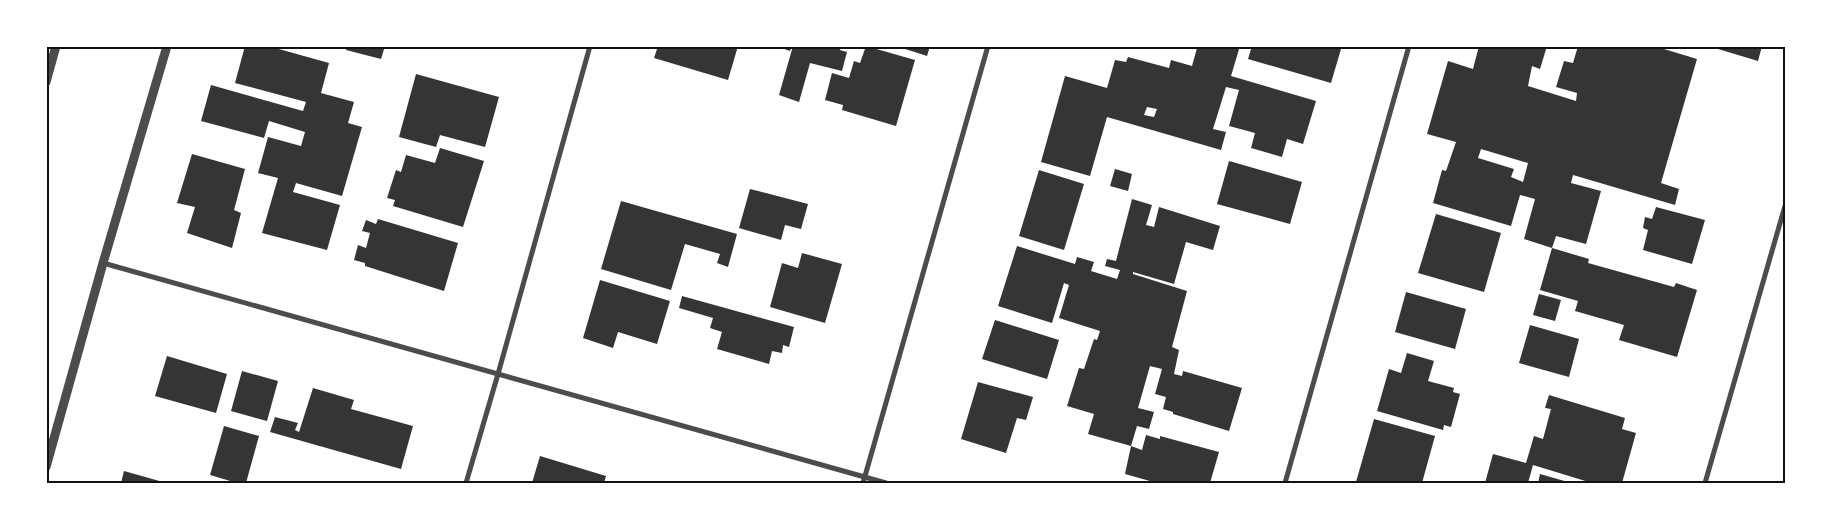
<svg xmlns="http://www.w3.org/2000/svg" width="1831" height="529" font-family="'Fira Sans',sans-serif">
  <rect width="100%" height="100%" fill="#fff"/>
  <!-- building -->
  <g fill="#353535" fill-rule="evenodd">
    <path d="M 245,46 L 268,46 L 329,63 L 321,93 L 354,102 L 348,123 L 362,127 L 342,196 L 296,183 L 293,192 L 340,205 L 327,250 L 262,233 L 278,178 L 258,173 L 268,137 L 301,146 L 305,132 L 269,121 L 264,138 L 201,121 L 211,85 L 303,111 L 306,102 L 235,83 Z"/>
    <path d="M 347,46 L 385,46 L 381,59 L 346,50 Z"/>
    <path d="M 658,46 L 738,46 L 728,80 L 654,58 Z"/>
    <path d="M 776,46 L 792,46 L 790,51 Z"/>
    <path d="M 793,46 L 841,46 L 840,50 L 847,52 L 842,71 L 810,63 L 799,102 L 779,95 Z"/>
    <path d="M 866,46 L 915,60 L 896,126 L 842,110 L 843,105 L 825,100 L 832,73 L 849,78 L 854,61 L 860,63 Z"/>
    <path d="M 896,46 L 930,46 L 927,56 Z"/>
    <path d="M 1192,46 L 1240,46 L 1231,76 L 1316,101 L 1303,144 L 1287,139 L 1282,157 L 1251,148 L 1255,133 L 1229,126 L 1239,90 L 1226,87 L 1213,129 L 1226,132 L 1221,150 L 1107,117 L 1090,176 L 1041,162 L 1065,76 L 1107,88 L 1115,60 L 1126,62 L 1128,57 L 1169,68 L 1171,60 L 1192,66 L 1197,48 ZM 1147,107 L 1157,109 L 1154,117 L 1144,115 Z"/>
    <path d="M 1252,46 L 1332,46 L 1341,49 L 1331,83 L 1248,59 Z"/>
    <path d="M 1479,46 L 1547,46 L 1540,69 L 1532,66 L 1528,86 L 1576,101 L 1577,93 L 1556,87 L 1564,61 L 1573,63 L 1578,46 L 1665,46 L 1664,49 L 1697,59 L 1661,183 L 1679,189 L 1675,205 L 1573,175 L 1571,183 L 1601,191 L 1586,244 L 1556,236 L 1552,248 L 1524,239 L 1535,199 L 1520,195 L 1511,226 L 1433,203 L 1442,170 L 1446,171 L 1456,142 L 1427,134 L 1448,61 L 1473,69 ZM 1481,149 L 1528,163 L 1523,182 L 1511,177 L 1514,169 L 1478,158 Z"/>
    <path d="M 1708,46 L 1762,46 L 1758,61 Z"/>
    <path d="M 416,74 L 499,97 L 485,147 L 440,135 L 436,147 L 399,137 Z"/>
    <path d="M 440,148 L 484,161 L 463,227 L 393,206 L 395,200 L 387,198 L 396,170 L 401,172 L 406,155 L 435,163 Z"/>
    <path d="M 192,154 L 245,169 L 234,210 L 241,213 L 232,248 L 187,233 L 195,207 L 177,203 Z"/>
    <path d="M 1229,161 L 1302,182 L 1290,224 L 1217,204 Z"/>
    <path d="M 1115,169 L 1132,174 L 1128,191 L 1110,186 Z"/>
    <path d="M 1039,170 L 1084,184 L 1064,250 L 1019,236 Z"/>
    <path d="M 750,189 L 808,204 L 801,229 L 785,225 L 781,240 L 739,228 Z"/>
    <path d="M 1132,199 L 1152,205 L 1146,225 L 1154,227 L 1159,207 L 1220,226 L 1213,250 L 1186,242 L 1174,284 L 1133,272 L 1133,274 L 1187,291 L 1172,347 L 1179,350 L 1174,374 L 1182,376 L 1183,371 L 1242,388 L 1229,431 L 1173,414 L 1173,412 L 1163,409 L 1166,397 L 1155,394 L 1162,369 L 1150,366 L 1138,408 L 1154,412 L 1149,429 L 1137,426 L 1131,446 L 1088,434 L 1094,414 L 1067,406 L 1079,368 L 1084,369 L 1094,339 L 1097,340 L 1100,331 L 1059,318 L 1069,285 L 1064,283 L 1052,323 L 998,306 L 1017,246 L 1075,264 L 1077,257 L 1094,262 L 1091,271 L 1117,279 L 1120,270 L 1105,266 L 1107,259 L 1116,261 Z"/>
    <path d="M 621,201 L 737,234 L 728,267 L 717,263 L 720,254 L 685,244 L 671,290 L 601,269 Z"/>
    <path d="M 1656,207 L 1705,220 L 1692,264 L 1643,250 L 1648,230 L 1643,228 L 1645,217 L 1652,219 Z"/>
    <path d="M 1436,214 L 1501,233 L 1484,292 L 1418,273 Z"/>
    <path d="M 378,219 L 458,243 L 444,291 L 365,266 L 365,263 L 354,260 L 358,245 L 366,248 L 370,233 L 362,231 L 366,220 L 376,224 Z"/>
    <path d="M 1552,248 L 1589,259 L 1588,263 L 1674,287 L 1676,283 L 1697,290 L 1677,357 L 1619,340 L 1624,325 L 1575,311 L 1578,301 L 1540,290 Z"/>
    <path d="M 802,253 L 842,264 L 825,323 L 770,307 L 782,263 L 798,268 Z"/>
    <path d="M 600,280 L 670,301 L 657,344 L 618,332 L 613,348 L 583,338 Z"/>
    <path d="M 1406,292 L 1466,309 L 1455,349 L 1395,332 Z"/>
    <path d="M 1539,294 L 1561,300 L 1555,321 L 1533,315 Z"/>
    <path d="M 682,296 L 794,327 L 789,347 L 783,345 L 782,353 L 772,351 L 769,364 L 717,349 L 722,332 L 710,328 L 713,318 L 679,308 Z"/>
    <path d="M 995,320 L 1059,340 L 1047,379 L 982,359 Z"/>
    <path d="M 1530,325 L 1579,339 L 1569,377 L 1519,363 Z"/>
    <path d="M 1407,353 L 1434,361 L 1428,381 L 1454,388 L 1453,392 L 1460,394 L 1451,427 L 1444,425 L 1443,430 L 1377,411 L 1389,369 L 1401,373 Z"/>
    <path d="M 167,356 L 227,374 L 216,413 L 155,396 Z"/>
    <path d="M 242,371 L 278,381 L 267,421 L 231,411 Z"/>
    <path d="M 978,382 L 1033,397 L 1026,420 L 1017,418 L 1006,453 L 961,439 Z"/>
    <path d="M 313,388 L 354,400 L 351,409 L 413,426 L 401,469 L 270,432 L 275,417 L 298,423 L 295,430 L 299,432 Z"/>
    <path d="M 1549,395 L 1625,418 L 1622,429 L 1636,433 L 1622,483 L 1592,483 L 1533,465 L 1528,483 L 1485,483 L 1493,454 L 1526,463 L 1534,436 L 1543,439 L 1551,409 L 1545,408 Z"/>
    <path d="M 1374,419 L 1435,436 L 1422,483 L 1356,482 Z"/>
    <path d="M 224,426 L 259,436 L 246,483 L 237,483 L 210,475 Z"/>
    <path d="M 1146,435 L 1160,439 L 1160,436 L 1219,452 L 1210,483 L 1157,483 L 1125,474 L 1131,446 L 1142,450 Z"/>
    <path d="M 540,456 L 606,476 L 604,483 L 532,483 Z"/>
    <path d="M 124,471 L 163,482 L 163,483 L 121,483 Z"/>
    <path d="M 1540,474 L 1568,482 L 1568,483 L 1538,483 Z"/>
  </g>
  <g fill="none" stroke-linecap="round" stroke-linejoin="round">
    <!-- minor -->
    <g stroke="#4c4c4c" stroke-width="5">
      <path d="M 103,263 L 886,483"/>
      <path d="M 466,483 L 498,374 L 590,46"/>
      <path d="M 863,483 L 988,46"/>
      <path d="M 1285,483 L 1409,46"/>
      <path d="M 1705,483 L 1785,206"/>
    </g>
    <!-- tertiary -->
    <g stroke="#4c4c4c" stroke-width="9">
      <path d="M 46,82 L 56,46"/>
      <path d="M 46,467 L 103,263 L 167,46"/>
    </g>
  </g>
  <!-- border -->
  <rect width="1831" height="529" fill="none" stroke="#ffffff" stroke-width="95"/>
  <rect x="48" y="48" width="1736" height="434" fill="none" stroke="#111" stroke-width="2"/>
</svg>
